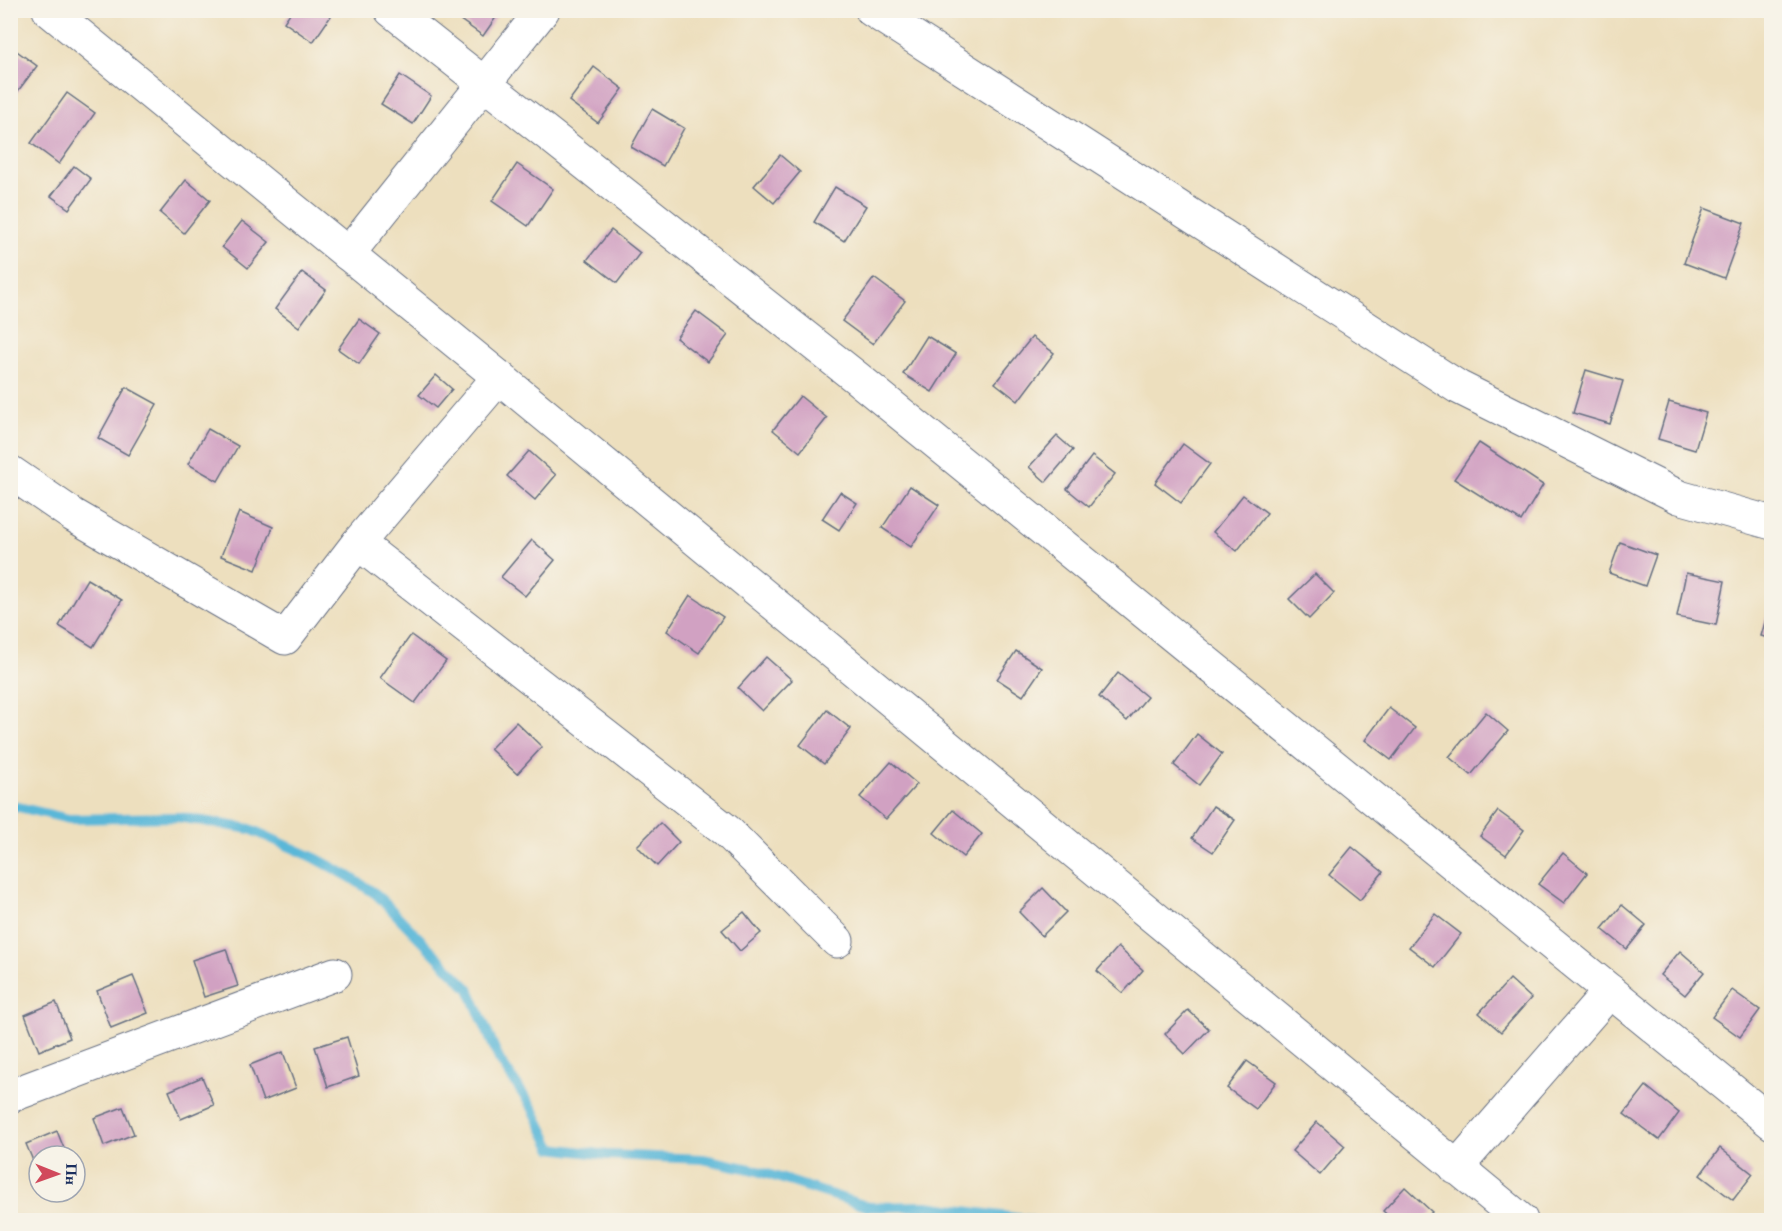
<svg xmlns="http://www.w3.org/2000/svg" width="1782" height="1231" font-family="'EB Garamond',serif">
  <rect width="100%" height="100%" fill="#f7f3e8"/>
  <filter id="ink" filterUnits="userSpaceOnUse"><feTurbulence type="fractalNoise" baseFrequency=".0167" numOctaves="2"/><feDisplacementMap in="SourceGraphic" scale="12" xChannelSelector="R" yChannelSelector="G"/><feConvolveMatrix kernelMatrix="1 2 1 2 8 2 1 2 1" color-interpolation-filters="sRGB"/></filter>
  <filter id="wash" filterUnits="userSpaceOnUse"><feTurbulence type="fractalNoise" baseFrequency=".008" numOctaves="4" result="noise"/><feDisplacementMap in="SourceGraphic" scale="24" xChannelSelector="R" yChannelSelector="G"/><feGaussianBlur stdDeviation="1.35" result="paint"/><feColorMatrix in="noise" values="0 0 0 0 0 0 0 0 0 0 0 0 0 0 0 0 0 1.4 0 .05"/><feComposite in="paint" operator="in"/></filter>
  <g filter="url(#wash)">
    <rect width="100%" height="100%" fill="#eddfbe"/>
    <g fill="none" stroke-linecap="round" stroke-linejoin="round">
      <!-- stream -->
      <path stroke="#5ab7d8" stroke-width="10" d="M 10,805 L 69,819 L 178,817 L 250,829 L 315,858 L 350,877 L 376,894 L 469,989 L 499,1059 L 533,1109 L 552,1148 L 607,1155 L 703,1159 L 755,1170 L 869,1207 L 927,1206 L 1030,1220"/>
    </g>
    <g id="blocks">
      <!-- building -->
      <g fill="#d1a1c2">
        <path d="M 292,10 L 323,10 L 331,16 L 313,42 L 284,22 Z"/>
        <path d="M 455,10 L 501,10 L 483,36 L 452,14 Z"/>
        <path d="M 10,46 L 37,66 L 15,95 L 10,91 Z"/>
        <path d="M 594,67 L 623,89 L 598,123 L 569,101 Z"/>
        <path d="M 400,75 L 431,96 L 413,124 L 381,104 Z"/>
        <path d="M 67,93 L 95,113 L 59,164 L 31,143 Z"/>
        <path d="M 652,109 L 684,128 L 663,166 L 631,147 Z"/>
        <path d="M 780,155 L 800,172 L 774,203 L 754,186 Z"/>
        <path d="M 517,164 L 553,189 L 528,226 L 492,201 Z"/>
        <path d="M 74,166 L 91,179 L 69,209 L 51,196 Z"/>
        <path d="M 186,180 L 210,200 L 184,233 L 160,213 Z"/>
        <path d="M 835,187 L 866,206 L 844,241 L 814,222 Z"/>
        <path d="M 1704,208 L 1744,223 L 1724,278 L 1684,263 Z"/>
        <path d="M 242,221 L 269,242 L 248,268 L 222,247 Z"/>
        <path d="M 611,230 L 640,253 L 617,283 L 587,260 Z"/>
        <path d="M 302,272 L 326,290 L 299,327 L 275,309 Z"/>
        <path d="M 874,278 L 905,301 L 873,344 L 842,321 Z"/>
        <path d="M 696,311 L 728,335 L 708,362 L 676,338 Z"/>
        <path d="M 359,319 L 380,334 L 359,364 L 338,349 Z"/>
        <path d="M 927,336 L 956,354 L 932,392 L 903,374 Z"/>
        <path d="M 1032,337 L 1054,353 L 1018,401 L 995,383 Z"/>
        <path d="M 1586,370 L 1623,381 L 1610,424 L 1573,413 Z"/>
        <path d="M 436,375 L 452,389 L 436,408 L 419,395 Z"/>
        <path d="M 126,387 L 157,404 L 128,455 L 98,438 Z"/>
        <path d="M 800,396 L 827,418 L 800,452 L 773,430 Z"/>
        <path d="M 1669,402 L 1706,413 L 1695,450 L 1658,439 Z"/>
        <path d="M 208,429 L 238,446 L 218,481 L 188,464 Z"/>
        <path d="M 1057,436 L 1073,450 L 1046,482 L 1029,467 Z"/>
        <path d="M 1479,443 L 1543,485 L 1521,521 L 1454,479 Z"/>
        <path d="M 1183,444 L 1210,464 L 1181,503 L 1155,483 Z"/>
        <path d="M 529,451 L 556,475 L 535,500 L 507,476 Z"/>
        <path d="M 1092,456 L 1115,474 L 1089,507 L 1067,489 Z"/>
        <path d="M 910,486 L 939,505 L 911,547 L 882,528 Z"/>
        <path d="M 840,492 L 857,503 L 839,530 L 822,519 Z"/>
        <path d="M 1243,495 L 1267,513 L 1237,551 L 1213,532 Z"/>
        <path d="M 239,512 L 273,527 L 256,570 L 221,556 Z"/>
        <path d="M 532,540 L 555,560 L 525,596 L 501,577 Z"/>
        <path d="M 1620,542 L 1656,555 L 1645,586 L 1609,573 Z"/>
        <path d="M 1686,573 L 1725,581 L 1716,625 L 1677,617 Z"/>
        <path d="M 1315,574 L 1334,593 L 1309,619 L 1289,599 Z"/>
        <path d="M 87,579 L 122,600 L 93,647 L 59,626 Z"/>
        <path d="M 690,595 L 723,617 L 699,653 L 667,631 Z"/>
        <path d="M 1771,602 L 1772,602 L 1772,639 L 1761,636 Z"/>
        <path d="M 411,635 L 446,661 L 415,703 L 380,678 Z"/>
        <path d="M 1016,651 L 1042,668 L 1023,696 L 997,679 Z"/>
        <path d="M 766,657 L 792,680 L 762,711 L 738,688 Z"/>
        <path d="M 1118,673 L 1147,697 L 1127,721 L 1099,697 Z"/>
        <path d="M 1389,708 L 1415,728 L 1391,760 L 1365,740 Z"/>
        <path d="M 827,710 L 851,729 L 824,764 L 800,745 Z"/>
        <path d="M 1486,712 L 1508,731 L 1471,775 L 1449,757 Z"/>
        <path d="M 516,722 L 542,747 L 517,774 L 490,749 Z"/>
        <path d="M 1197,734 L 1222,754 L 1199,785 L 1174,765 Z"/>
        <path d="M 891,762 L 917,784 L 886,819 L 860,797 Z"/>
        <path d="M 1213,806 L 1235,820 L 1213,852 L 1192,838 Z"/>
        <path d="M 953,810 L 982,834 L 963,857 L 934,833 Z"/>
        <path d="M 1498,811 L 1524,830 L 1506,855 L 1480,836 Z"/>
        <path d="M 660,823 L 679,842 L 657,866 L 637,846 Z"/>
        <path d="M 1352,847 L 1383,872 L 1360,900 L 1329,875 Z"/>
        <path d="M 1563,853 L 1587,873 L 1564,903 L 1538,884 Z"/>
        <path d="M 1043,888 L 1066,912 L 1042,936 L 1019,912 Z"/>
        <path d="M 1622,905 L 1646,925 L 1627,949 L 1602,929 Z"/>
        <path d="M 744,912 L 761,933 L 740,951 L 722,930 Z"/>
        <path d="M 1435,914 L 1461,934 L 1435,967 L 1409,947 Z"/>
        <path d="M 1118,947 L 1143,970 L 1123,993 L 1097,971 Z"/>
        <path d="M 226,949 L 238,986 L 204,997 L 192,960 Z"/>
        <path d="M 1680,951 L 1704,972 L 1685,995 L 1660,975 Z"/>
        <path d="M 133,976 L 148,1013 L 111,1028 L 97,991 Z"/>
        <path d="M 1510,979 L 1531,998 L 1501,1032 L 1479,1013 Z"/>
        <path d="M 1732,990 L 1760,1010 L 1740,1037 L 1712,1017 Z"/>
        <path d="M 56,1002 L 70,1038 L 39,1051 L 25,1015 Z"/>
        <path d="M 1188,1010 L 1209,1029 L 1185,1054 L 1165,1034 Z"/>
        <path d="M 347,1037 L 359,1076 L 328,1087 L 315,1047 Z"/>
        <path d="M 283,1052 L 296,1088 L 263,1101 L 250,1065 Z"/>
        <path d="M 1247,1061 L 1276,1082 L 1256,1109 L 1227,1088 Z"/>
        <path d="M 202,1077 L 214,1105 L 181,1119 L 169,1091 Z"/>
        <path d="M 1646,1086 L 1679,1113 L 1659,1140 L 1624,1114 Z"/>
        <path d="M 123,1107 L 134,1134 L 104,1146 L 94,1118 Z"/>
        <path d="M 1317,1122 L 1345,1146 L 1320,1175 L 1292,1151 Z"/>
        <path d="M 57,1131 L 67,1156 L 39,1156 L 39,1175 L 26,1144 Z"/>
        <path d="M 1720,1148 L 1753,1174 L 1733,1200 L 1700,1175 Z"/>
        <path d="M 1405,1187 L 1432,1212 L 1424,1220 L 1393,1220 L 1383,1211 Z"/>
      </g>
    </g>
  </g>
  <g filter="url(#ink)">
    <use href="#blocks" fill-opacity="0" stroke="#646d80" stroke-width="1.5"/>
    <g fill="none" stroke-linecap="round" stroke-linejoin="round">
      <defs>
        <g id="street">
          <path d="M 49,10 L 499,377 L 1521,1220"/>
          <path d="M 391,10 L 857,378 L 1772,1123"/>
          <path d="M 872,10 L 1458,387 L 1679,497 L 1772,523"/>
          <path d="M 348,254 L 543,10"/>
          <path d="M 10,472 L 73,515 L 285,638 L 358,543 L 499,377"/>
          <path d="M 358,543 L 727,831 L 837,941"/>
          <path d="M 10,1096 L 335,974"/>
          <path d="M 1456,1168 L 1610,991"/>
        </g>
      </defs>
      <!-- street casing -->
      <use href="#street" stroke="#646d80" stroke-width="35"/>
      <!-- street -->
      <use href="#street" stroke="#fff" stroke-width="33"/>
    </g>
  </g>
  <!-- margin -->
  <rect width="1782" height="1231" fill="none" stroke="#f7f3e8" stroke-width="36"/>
  <!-- north arrow -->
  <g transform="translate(57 1174) rotate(91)"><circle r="28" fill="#f7f3e8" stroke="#9fa5b1" stroke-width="1.5"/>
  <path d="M0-4.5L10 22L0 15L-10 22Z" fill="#d1495b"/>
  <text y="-9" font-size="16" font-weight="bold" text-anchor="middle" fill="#1b2f5e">Пн</text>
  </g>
</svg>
